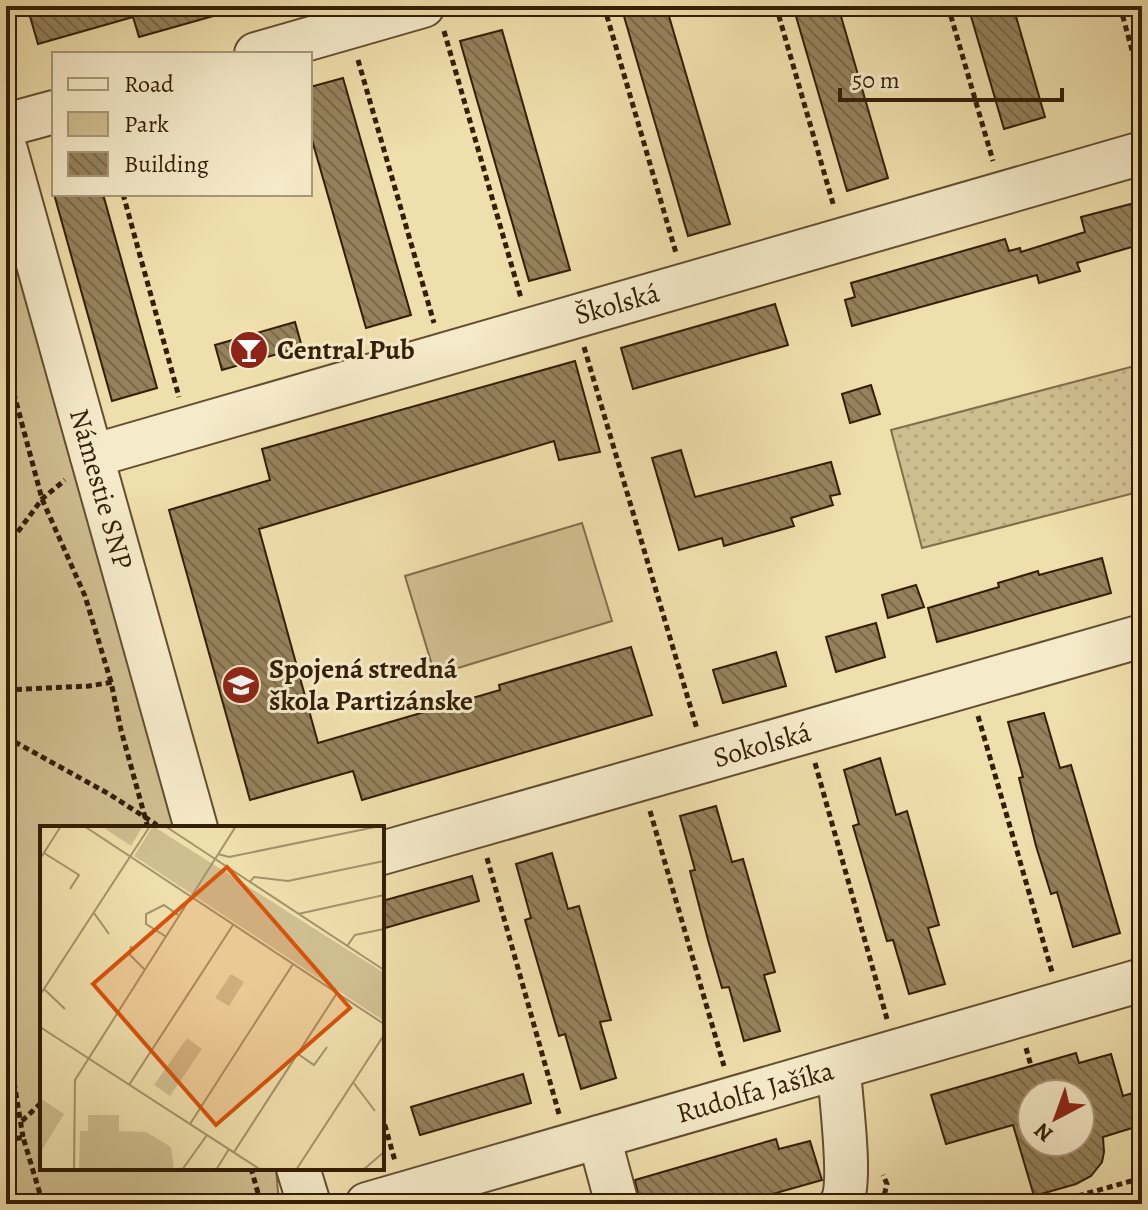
<svg xmlns="http://www.w3.org/2000/svg" width="1148" height="1210" font-family="Alegreya,serif">
  <defs>
    <pattern id="garden-dots" width="8" height="8" patternUnits="userSpaceOnUse" patternTransform="scale(2)"><rect width="8" height="8" fill="#cfbe90"/><path d="M2 2h.1M6 6h.1" fill="none" stroke="#b2a37b" stroke-width="1.8" stroke-linecap="round"/></pattern>
    <pattern id="building-back-hatch" width="6" height="6" patternUnits="userSpaceOnUse" patternTransform="scale(2)"><rect width="6" height="6" fill="#95825c"/><path d="M-1 5l2 2M0 0l6 6M5-1l2 2" fill="none" stroke="#7a6a4a"/></pattern>
  </defs>
  <rect width="100%" height="100%" fill="#efdfac"/>
  <filter id="stains"><feTurbulence type="fractalNoise" baseFrequency=".0025" numOctaves="4"/><feColorMatrix values="0 0 0 0 .2 0 0 0 0 .09 0 0 0 0 .02 0 0 0 .5 -.17"/></filter>
  <radialGradient id="worn" r=".72"><stop offset=".6" stop-color="#630" stop-opacity="0"/><stop offset="1" stop-color="#630" stop-opacity=".3"/></radialGradient>
  <!-- park -->
  <g fill="#cfbe90" stroke="#826e4b" stroke-width="2">
    <path d="M 6,216 L 181,828 L 42,828 L 42,1168 L 276,1168 L 279,1204 L 17,1204 L 6,1165 Z"/>
    <path d="M 582,523 L 612,621 L 435,675 L 405,576 Z"/>
  </g>
  <!-- garden -->
  <path fill="url(#garden-dots)" stroke="#826e4b" stroke-width="2" d="M 1142,364 L 1142,491 L 922,548 L 891,430 Z"/>
  <!-- building -->
  <g fill="url(#building-back-hatch)" stroke="#341e06" stroke-width="2" fill-rule="evenodd">
    <path d="M 27,6 L 223,6 L 224,13 L 139,37 L 133,17 L 38,44 Z"/>
    <path d="M 621,6 L 666,6 L 730,224 L 688,236 Z"/>
    <path d="M 793,6 L 838,6 L 888,178 L 847,191 Z"/>
    <path d="M 968,6 L 1013,6 L 1045,117 L 1004,129 Z"/>
    <path d="M 502,30 L 570,270 L 529,281 L 460,41 Z"/>
    <path d="M 343,78 L 411,315 L 366,328 L 310,133 L 310,87 Z"/>
    <path d="M 54,194 L 103,194 L 157,388 L 112,401 Z"/>
    <path d="M 1142,201 L 1142,244 L 1077,263 L 1080,271 L 1039,283 L 1037,275 L 852,326 L 845,300 L 855,297 L 851,283 L 1005,239 L 1009,251 L 1020,248 L 1021,252 L 1085,232 L 1081,217 Z"/>
    <path d="M 775,304 L 788,345 L 633,389 L 621,348 Z"/>
    <path d="M 295,322 L 302,347 L 222,370 L 215,345 Z"/>
    <path d="M 575,361 L 600,452 L 559,460 L 554,441 L 259,529 L 318,743 L 500,690 L 499,685 L 631,647 L 652,715 L 362,800 L 353,771 L 250,800 L 169,510 L 270,480 L 262,449 Z"/>
    <path d="M 871,385 L 880,414 L 850,423 L 842,394 Z"/>
    <path d="M 681,450 L 695,497 L 831,462 L 840,494 L 830,496 L 833,505 L 791,518 L 794,526 L 724,546 L 722,538 L 679,550 L 652,458 Z"/>
    <path d="M 1102,558 L 1111,593 L 937,642 L 928,608 L 999,587 L 998,583 L 1038,571 L 1039,575 Z"/>
    <path d="M 916,585 L 924,607 L 888,618 L 882,595 Z"/>
    <path d="M 876,623 L 885,657 L 836,672 L 826,637 Z"/>
    <path d="M 776,652 L 786,686 L 723,703 L 713,670 Z"/>
    <path d="M 1044,713 L 1060,768 L 1071,765 L 1120,933 L 1073,947 L 1057,892 L 1051,894 L 1036,846 L 1019,778 L 1023,777 L 1008,722 Z"/>
    <path d="M 880,758 L 896,815 L 907,811 L 939,925 L 928,928 L 945,984 L 909,994 L 893,940 L 887,941 L 853,826 L 859,824 L 844,770 Z"/>
    <path d="M 716,806 L 732,862 L 743,859 L 775,972 L 764,975 L 780,1031 L 744,1041 L 729,987 L 722,988 L 708,940 L 690,871 L 695,870 L 680,816 Z"/>
    <path d="M 552,853 L 568,909 L 579,906 L 611,1020 L 600,1022 L 616,1078 L 581,1089 L 565,1034 L 559,1036 L 525,920 L 531,918 L 516,864 Z"/>
    <path d="M 472,876 L 479,901 L 382,929 L 382,901 Z"/>
    <path d="M 1076,1053 L 1079,1063 L 1111,1054 L 1123,1096 L 1142,1090 L 1142,1125 L 1103,1137 L 1104,1152 L 1102,1162 L 1091,1176 L 1076,1184 L 1034,1196 L 1013,1125 L 946,1144 L 931,1095 ZM 1032,1094 L 1080,1094 L 1080,1142 L 1032,1142 Z"/>
    <path d="M 523,1074 L 531,1103 L 420,1135 L 411,1107 Z"/>
    <path d="M 776,1139 L 779,1149 L 810,1141 L 822,1180 L 737,1204 L 640,1204 L 635,1180 Z"/>
  </g>
  <g fill="none" stroke-linecap="round" stroke-linejoin="round">
    <defs>
      <g id="minor">
        <path d="M 256,54 L 423,6"/>
        <path d="M 6,125 L 54,112"/>
        <path d="M 6,150 L 196,828"/>
        <path d="M 92,456 L 1142,153"/>
        <path d="M 382,853 L 1142,636"/>
        <path d="M 839,1068 C 840,1096 853,1183 841,1204"/>
        <path d="M 599,1137 L 617,1204"/>
        <path d="M 298,1168 L 309,1204"/>
        <path d="M 367,1204 L 1142,980"/>
      </g>
    </defs>
    <!-- minor casing -->
    <use href="#minor" stroke="#634e30" stroke-width="46"/>
    <!-- path -->
    <g stroke="#341e06" stroke-width="5" stroke-dasharray="6 4" stroke-linecap="butt">
      <path d="M 604,6 L 676,253"/>
      <path d="M 776,6 L 834,207"/>
      <path d="M 948,6 L 993,161"/>
      <path d="M 1120,6 L 1142,87"/>
      <path d="M 444,31 L 521,298"/>
      <path d="M 358,60 L 434,323"/>
      <path d="M 123,194 L 179,397"/>
      <path d="M 584,347 L 697,729"/>
      <path d="M 6,364 L 42,499 L 85,596 L 111,682 L 121,730 L 148,828"/>
      <path d="M 6,548 L 42,499 L 65,480"/>
      <path d="M 6,690 L 89,686 L 113,682"/>
      <path d="M 978,716 L 1052,972"/>
      <path d="M 6,737 L 109,794 L 157,825"/>
      <path d="M 815,763 L 887,1019"/>
      <path d="M 650,811 L 724,1066"/>
      <path d="M 487,858 L 559,1114"/>
      <path d="M 6,1033 L 23,1137"/>
      <path d="M 1026,1048 L 1031,1066"/>
      <path d="M 382,1115 L 395,1161"/>
      <path d="M 22,1121 L 42,1102"/>
      <path d="M 6,1141 L 23,1137 L 43,1204"/>
      <path d="M 251,1168 L 261,1204"/>
      <path d="M 882,1204 L 887,1184 L 883,1175"/>
      <path d="M 1049,1204 L 1142,1178"/>
    </g>
    <!-- minor -->
    <use href="#minor" stroke="#f5eac9" stroke-width="42"/>
  </g>
  <!-- icons -->
  <defs>
    <symbol id="bar-disc" viewBox="-11 -11 22 22"><circle r="9.5" fill="#8f2418" stroke="#f5eac9"/><path d="M-6-5H6L.8 .8V4.5H3.5V6h-7V4.5H-.8V.8Z" fill="#fff"/></symbol>
    <symbol id="university-disc" viewBox="-11 -11 22 22"><circle r="9.5" fill="#8f2418" stroke="#f5eac9"/><path d="M0-5L7-2L0 1L-7-2ZM-4 1L0 2.5L4 1V4Q0 6-4 4Z" fill="#fff"/></symbol>
  </defs>
  <g fill-rule="evenodd">
    <use href="#bar-disc" x="227" y="328" width="44" height="44"/>
    <use href="#university-disc" x="219" y="663" width="44" height="44"/>
  </g>
  <g text-anchor="middle" dominant-baseline="central" stroke-width="6" stroke-linejoin="round" paint-order="stroke">
    <!-- street labels -->
    <g font-size="28" fill="#341e06" stroke="#f5eac9">
      <text transform="translate(617 304) rotate(-16)">Školská</text>
      <text transform="translate(101 489) rotate(74)">Námestie SNP</text>
      <text transform="translate(762 745) rotate(-16)">Sokolská</text>
      <text transform="translate(755 1092) rotate(-16)">Rudolfa Jašíka</text>
    </g>
    <!-- poi labels -->
    <g font-size="28" font-weight="bold" fill="#341e06" stroke="#f5eac9" text-anchor="start">
      <text x="277" y="350">Central Pub</text>
      <text x="269" y="669">Spojená stredná<tspan x="269" dy="32">škola Partizánske</tspan></text>
    </g>
  </g>
  <!-- overview -->
  <g transform="translate(40 826)">
    <rect width="344" height="344" fill="#efdfac"/>
    <path d="M 61,0 L 103,0 L 91,20 ZM 113,0 L 344,147 L 344,195 L 94,30 ZM 191,148 L 204,156 L 189,180 L 175,172 ZM 0,272 L 24,288 L 0,327 ZM 48,289 L 79,289 L 79,305 L 106,306 L 131,321 L 134,344 L 39,344 L 40,305 L 48,305 Z" fill="#cfbe90"/>
    <path d="M 147,212 L 162,223 L 130,270 L 114,259 Z" fill="#cfbe90"/>
    <path fill="none" stroke="#a4926a" stroke-width="2" d="M 44,0 L 344,198M 125,0 L 344,144M 4,27 L 39,49 L 30,63M 178,28 L 189,31 L 340,0M 0,33 L 21,0M 210,56 L 214,51 L 248,55 L 344,35M 54,87 L 69,108M 258,88 L 344,69M 125,110 L 106,98 L 106,88 L 124,79 L 138,89M 91,120 L 90,129 L 104,143M 307,120 L 315,109 L 344,103M 4,163 L 25,183M 0,169 L 110,0M 0,201 L 221,344M 258,228 L 274,239 L 287,221M 313,256 L 335,285M 89,259 L 193,99M 150,298 L 253,138M 194,326 L 297,167M 34,344 L 35,254 L 196,0M 142,344 L 167,309M 176,344 L 189,323M 256,344 L 344,209M 323,344 L 344,326"/>
    <path fill="#d6530b" fill-opacity="0.15" stroke="#d6530b" stroke-width="4" d="M 187,41 L 310,182 L 176,299 L 53,158 Z"/>
    <rect width="344" height="344" fill="none" stroke="#341e06" stroke-width="4"/>
  </g>
  <!-- margin -->
  <rect width="1148" height="1210" fill="none" stroke="#efdfac" stroke-width="32"/>
  <rect x="8" y="8" width="1132" height="1194" fill="none" stroke="#341e06" stroke-width="4"/>
  <rect x="16" y="16" width="1116" height="1178" fill="none" stroke="#341e06" stroke-width="2"/>
  <!-- legend -->
  <rect x="52" y="52" width="260" height="144" fill="#f5eac9" stroke="#a8987b" stroke-width="2"/>
  <rect x="68" y="78" width="40" height="12" fill="#f5eac9" stroke="#a8987b" stroke-width="2"/>
  <text x="124" y="92" font-size="24" fill="#341e06">Road</text>
  <rect x="68" y="112" width="40" height="24" fill="#cfbe90" stroke="#a8987b" stroke-width="2"/>
  <text x="124" y="132" font-size="24" fill="#341e06">Park</text>
  <rect x="68" y="152" width="40" height="24" fill="url(#building-back-hatch)" stroke="#a8987b" stroke-width="2"/>
  <text x="124" y="172" font-size="24" fill="#341e06">Building</text>
  <!-- north arrow -->
  <g transform="translate(1056 1118) rotate(221)"><circle r="38" fill="#f5eac9" stroke="#a8987b" stroke-width="2"/>
  <path d="M0-6L14 30L0 20L-14 30Z" fill="#8f2418"/>
  <text y="-12" font-size="22" font-weight="bold" text-anchor="middle" fill="#341e06">N</text>
  </g>
  <!-- scale -->
  <path d="M840 88v12h222v-12" fill="none" stroke="#341e06" stroke-width="4"/>
  <text x="852" y="88" font-size="24" fill="#341e06" stroke="#f5eac9" stroke-width="6" paint-order="stroke">50 m</text>
  <rect width="100%" height="100%" filter="url(#stains)"/>
  <rect width="100%" height="100%" fill="url(#worn)"/>
</svg>
